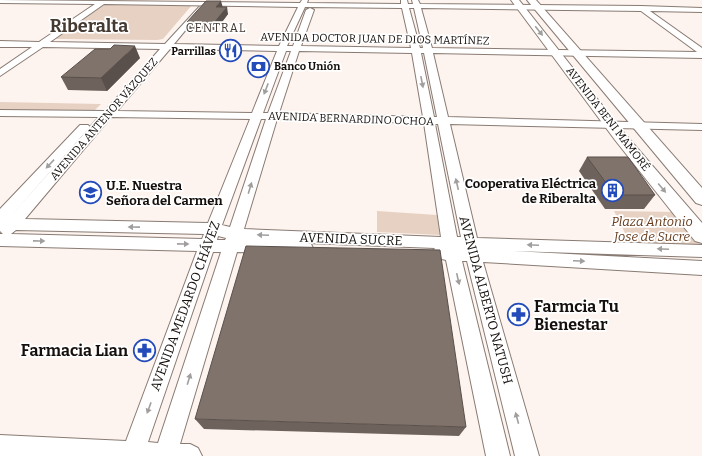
<svg xmlns="http://www.w3.org/2000/svg" width="702" height="456" font-family="Bitter,serif">
  <rect width="100%" height="100%" fill="#fef4ef"/>
  <!-- green -->
  <g fill="#e6d1c3">
    <path d="M 106,3 L 191,5 L 192,5 L 163,39 L 157,40 L 56,39 L 56,37 L 102,4 Z"/>
    <path d="M 0,102 L 101,104 L 88,117 L 0,116 Z"/>
    <path d="M 377,211 L 437,215 L 440,235 L 377,232 Z"/>
    <path d="M 614,211 L 677,212 L 702,246 L 630,243 Z"/>
  </g>
  <g fill="none" stroke-linecap="round" stroke-linejoin="round">
    <defs>
      <path id="minor" d="M 0,0 L 300,3 L 302,0 L 308,0 L 307,3 L 401,4 L 401,0 L 407,0 L 408,4 L 413,4 L 412,0 L 418,0 L 420,4 L 641,6 L 702,8 L 702,12 L 650,11 L 702,48 L 702,58 L 433,53 L 448,117 L 702,124 L 702,130 L 450,124 L 477,238 L 702,245 L 702,257 L 513,251 L 702,261 L 702,275 L 483,262 L 539,456 L 515,456 L 467,261 L 462,261 L 510,456 L 486,456 L 446,260 L 433,257 L 431,253 L 435,248 L 307,243 L 311,244 L 313,248 L 311,252 L 305,254 L 237,252 L 180,444 L 190,444 L 198,448 L 202,456 L 0,456 L 0,435 L 126,441 L 197,251 L 0,246 L 0,234 L 3,234 L 0,231 L 0,209 L 80,125 L 88,125 L 90,127 L 88,129 L 8,219 L 99,117 L 0,116 L 0,110 L 105,111 L 160,49 L 43,47 L 0,76 L 0,69 L 32,47 L 0,47 L 0,41 L 39,42 L 95,4 L 0,3 ZM 104,4 L 298,7 L 279,46 L 174,44 L 203,9 L 205,8 L 201,6 L 199,7 L 165,44 L 50,42 ZM 305,7 L 402,8 L 411,48 L 301,46 L 314,10 L 310,8 L 306,10 L 293,46 L 287,46 ZM 409,8 L 414,8 L 423,48 L 420,48 ZM 421,8 L 641,11 L 697,52 L 432,48 ZM 170,49 L 277,51 L 252,113 L 117,111 ZM 286,51 L 291,51 L 268,113 L 263,113 ZM 299,51 L 412,53 L 423,117 L 279,113 ZM 421,53 L 424,53 L 437,117 L 434,117 ZM 111,117 L 250,119 L 208,223 L 25,219 ZM 261,119 L 266,119 L 230,227 L 222,225 ZM 277,119 L 424,123 L 441,237 L 244,229 ZM 435,124 L 438,124 L 461,237 L 457,237 ZM 16,230 L 204,234 L 202,239 L 11,234 ZM 218,236 L 226,238 L 225,240 L 217,240 ZM 213,252 L 221,252 L 158,443 L 148,442 Z"/>
      <g id="tertiary">
        <path d="M 511,0 L 519,0 L 625,134 L 702,223 L 702,243 L 695,241 L 615,140 Z"/>
        <path d="M 527,0 L 536,0 L 702,188 L 702,205 L 696,203 Z"/>
      </g>
    </defs>
    <!-- minor casing -->
    <use href="#minor" stroke="#897b73" stroke-width="2"/>
    <!-- tertiary casing -->
    <use href="#tertiary" stroke="#897b73" stroke-width="2"/>
    <!-- minor -->
    <use href="#minor" fill="#fff" fill-rule="evenodd"/>
    <!-- tertiary -->
    <use href="#tertiary" fill="#fff" fill-rule="evenodd"/>
  </g>
  <!-- wall -->
  <g fill="#6e635c">
    <path d="M 222,7 L 228,14 L 216,30 L 189,29 L 187,22 Z"/>
    <path d="M 110,49 L 140,58 L 107,91 L 68,90 L 61,77 Z"/>
    <path d="M 587,157 L 655,195 L 644,209 L 605,209 L 579,171 Z"/>
    <path d="M 195,419 L 466,427 L 459,436 L 204,429 Z"/>
  </g>
  <!-- shaded-wall -->
  <g fill="#5a504b">
    <path d="M 221,1 L 223,8 L 216,7 Z"/>
    <path d="M 227,7 L 228,14 L 216,30 L 214,23 Z"/>
    <path d="M 135,46 L 140,58 L 107,91 L 101,78 Z"/>
  </g>
  <!-- building -->
  <g fill="#80736b" stroke="#5a504b">
    <path d="M 206,1 L 221,1 L 216,7 L 227,7 L 214,23 L 187,22 Z"/>
    <path d="M 114,45 L 135,46 L 101,78 L 61,77 L 95,49 L 110,49 Z"/>
    <path d="M 587,157 L 628,157 L 655,195 L 615,195 Z"/>
    <path d="M 246,246 L 440,250 L 466,427 L 195,419 Z"/>
  </g>
  <!-- one-way arrows -->
  <defs><path id="oneway-solid" d="M-6-.8H1V-3.2L6.5 0L1 3.2V.8H-6Z"/></defs>
  <g fill="#a19f9e">
    <use href="#oneway-solid" transform="translate(539 31) rotate(51)"/>
    <use href="#oneway-solid" transform="translate(422 82) rotate(79)"/>
    <use href="#oneway-solid" transform="translate(266 89) rotate(111)"/>
    <use href="#oneway-solid" transform="translate(50 164) rotate(133)"/>
    <use href="#oneway-solid" transform="translate(457 184) rotate(-103)"/>
    <use href="#oneway-solid" transform="translate(250 188) rotate(-73)"/>
    <use href="#oneway-solid" transform="translate(662 188) rotate(50)"/>
    <use href="#oneway-solid" transform="translate(134 227) rotate(-179)"/>
    <use href="#oneway-solid" transform="translate(263 235) rotate(-178)"/>
    <use href="#oneway-solid" transform="translate(39 241) rotate(1)"/>
    <use href="#oneway-solid" transform="translate(183 244) rotate(1)"/>
    <use href="#oneway-solid" transform="translate(533 245) rotate(-178)"/>
    <use href="#oneway-solid" transform="translate(663 249) rotate(-178)"/>
    <use href="#oneway-solid" transform="translate(579 261) rotate(3)"/>
    <use href="#oneway-solid" transform="translate(458 279) rotate(77)"/>
    <use href="#oneway-solid" transform="translate(189 379) rotate(-73)"/>
    <use href="#oneway-solid" transform="translate(149 408) rotate(110)"/>
    <use href="#oneway-solid" transform="translate(517 418) rotate(-105)"/>
  </g>
  <!-- icons -->
  <defs>
    <symbol id="restaurant-ring" viewBox="-11 -11 22 22"><circle r="9.5" fill="#fff" stroke="#234bba" stroke-width="1.5"/><path d="M-5-6h1v4h1v-4h1v4h1v-4h1v5L-1.5 .5V6h-2V.5L-5-1ZM5-6V6H3V1.5H1.5Q1.5-4 5-6Z" fill="#234bba"/></symbol>
    <symbol id="bank-ring" viewBox="-11 -11 22 22"><circle r="9.5" fill="#fff" stroke="#234bba" stroke-width="1.5"/><path d="M-6-4H6V4H-6ZM0-2.3a2.3 2.3 0 1 0 0 4.6a2.3 2.3 0 1 0 0-4.6Z" fill="#234bba"/></symbol>
    <symbol id="building-ring" viewBox="-11 -11 22 22"><circle r="9.5" fill="#fff" stroke="#234bba" stroke-width="1.5"/><path d="M-4-6H4V6H1V3H-1V6H-4ZM-2.5-4.3h1.7v1.8h-1.7ZM.8-4.3h1.7v1.8H.8ZM-2.5-1h1.7V.8h-1.7ZM.8-1h1.7V.8H.8Z" fill="#234bba"/></symbol>
    <symbol id="school-ring" viewBox="-11 -11 22 22"><circle r="9.5" fill="#fff" stroke="#234bba" stroke-width="1.5"/><path d="M0-5L7-2L0 1L-7-2ZM-4 1L0 2.5L4 1V4Q0 6-4 4Z" fill="#234bba"/></symbol>
    <symbol id="pharmacy-ring" viewBox="-11 -11 22 22"><circle r="9.5" fill="#fff" stroke="#234bba" stroke-width="1.5"/><path d="M-2-6h4v4h4v4h-4v4h-4v-4h-4v-4h4Z" fill="#234bba"/></symbol>
  </defs>
  <g fill-rule="evenodd">
    <use href="#restaurant-ring" x="218" y="38" width="25" height="25"/>
    <use href="#bank-ring" x="246" y="54" width="25" height="25"/>
    <use href="#building-ring" x="600" y="178" width="25" height="25"/>
    <use href="#school-ring" x="78" y="180" width="25" height="25"/>
    <use href="#pharmacy-ring" x="506" y="302" width="25" height="25"/>
    <use href="#pharmacy-ring" x="132" y="338" width="25" height="25"/>
  </g>
  <g text-anchor="middle" dominant-baseline="central" stroke-width="3.5" stroke-linejoin="round" paint-order="stroke">
    <!-- far-street labels -->
    <g font-size="11" fill="#15100d" stroke="#fff">
      <text transform="translate(375 39) rotate(1)">AVENIDA DOCTOR JUAN DE DIOS MARTÍNEZ</text>
      <text transform="translate(104 119) rotate(-49)">AVENIDA ANTENOR VÁZQUEZ</text>
      <text transform="translate(351 119) rotate(2)">AVENIDA BERNARDINO OCHOA</text>
      <text transform="translate(608 119) rotate(52)">AVENIDA BENI MAMORÉ</text>
    </g>
    <!-- far-poi labels -->
    <g font-size="11" font-weight="bold" fill="#15100d" stroke="#fff" text-anchor="end">
      <text x="216" y="51">Parrillas</text>
      <text x="274" y="66" text-anchor="start">Banco Unión</text>
    </g>
    <!-- far-neighbourhood labels -->
    <g font-size="12" letter-spacing="1" fill="#453a32" stroke="#fff">
      <text x="216" y="28">CENTRAL</text>
    </g>
    <!-- poi labels -->
    <g font-size="13" font-weight="bold" fill="#15100d" stroke="#fff" text-anchor="end">
      <text x="596" y="183">Cooperativa Eléctrica<tspan x="596" dy="15">de Riberalta</tspan></text>
      <text x="106" y="185" text-anchor="start">U.E. Nuestra<tspan x="106" dy="15">Señora del Carmen</tspan></text>
    </g>
    <!-- park labels -->
    <g font-size="13" font-style="italic" fill="#663b1c" stroke="#fff">
      <text x="652" y="221">Plaza Antonio<tspan x="652" dy="15">Jose de Sucre</tspan></text>
    </g>
    <!-- street labels -->
    <g font-size="13" fill="#15100d" stroke="#fff">
      <text transform="translate(351 239) rotate(2)">AVENIDA SUCRE</text>
      <text transform="translate(486 300) rotate(75)">AVENIDA ALBERTO NATUSH</text>
      <text transform="translate(185 306) rotate(-70)">AVENIDA MEDARDO CHÁVEZ</text>
    </g>
    <!-- near-poi labels -->
    <g font-size="16" font-weight="bold" fill="#15100d" stroke="#fff" text-anchor="start">
      <text x="534" y="306">Farmcia Tu<tspan x="534" dy="18">Bienestar</tspan></text>
      <text x="128" y="350" text-anchor="end">Farmacia Lian</text>
    </g>
    <!-- far-town labels -->
    <g font-size="18" font-weight="bold" fill="#453a32" stroke="#fff">
      <text x="89" y="26">Riberalta</text>
    </g>
  </g>
</svg>
